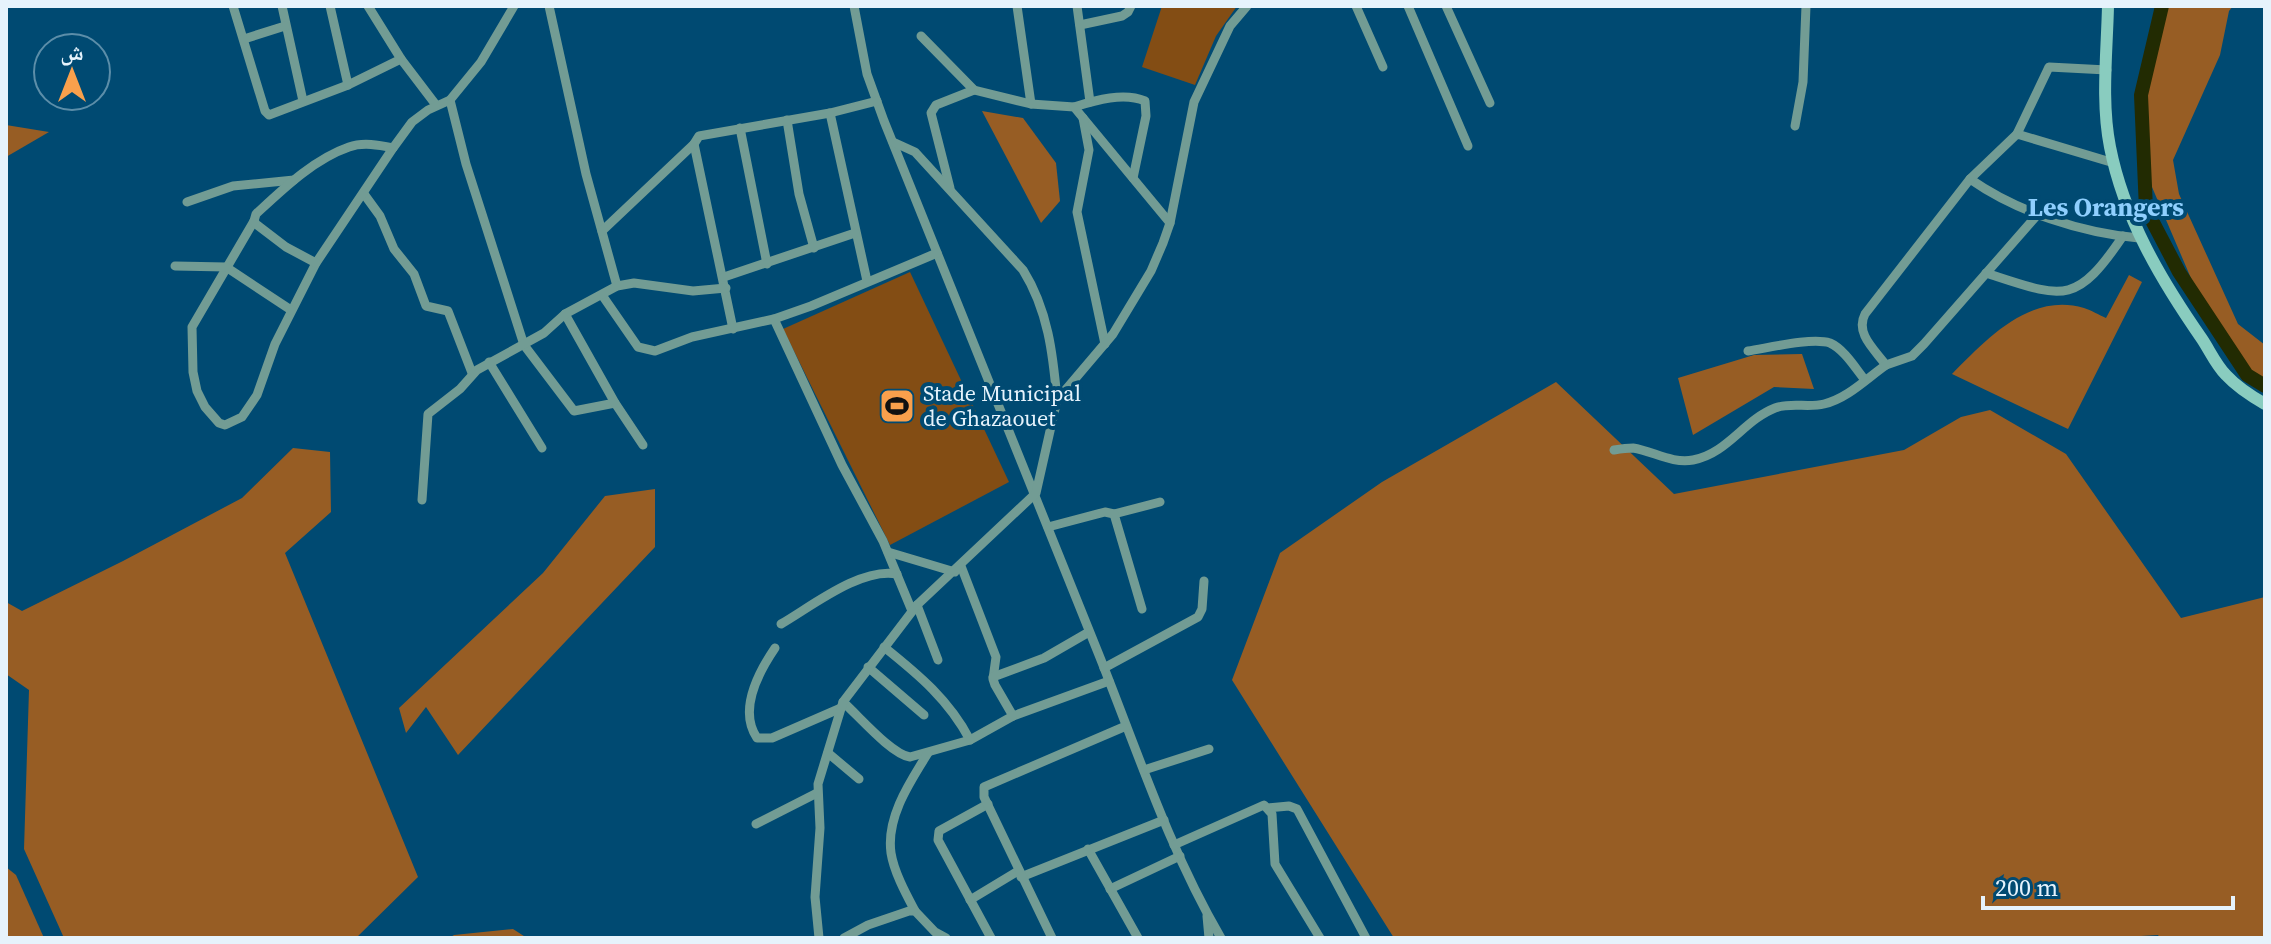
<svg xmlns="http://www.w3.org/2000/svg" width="2271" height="944" font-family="'Source Serif 4','Noto Naskh Arabic',serif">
  <rect width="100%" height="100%" fill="#004a72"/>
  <!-- green -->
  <g fill="#834d14">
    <path d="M 1162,6 L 1237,6 L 1216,36 L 1195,85 L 1142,67 Z"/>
    <path d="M 910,272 L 1009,482 L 890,545 L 783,329 Z"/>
  </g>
  <!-- forest -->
  <g fill="#975d24">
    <path d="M 2162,6 L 2233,6 L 2229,11 L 2220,55 L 2173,160 L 2179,194 L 2238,324 L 2265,345 L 2265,388 L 2256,384 L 2208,318 L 2137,152 L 2154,30 Z"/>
    <path d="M 982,111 L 1023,118 L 1056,163 L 1060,201 L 1041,223 Z"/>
    <path d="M 6,125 L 49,132 L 6,157 Z"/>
    <path d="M 2129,275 L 2142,282 L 2068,429 L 1952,374 C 1986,340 2029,292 2084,308 C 2091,310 2099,315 2106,318 Z"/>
    <path d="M 1802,354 L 1814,389 L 1774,387 L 1693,435 L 1678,378 L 1754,355 Z"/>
    <path d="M 1556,382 L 1674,494 L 1904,450 L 1961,417 L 1990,410 L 2066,454 L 2181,618 L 2265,597 L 2265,938 L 2160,938 L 2158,935 L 2107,938 L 1394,938 L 1232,680 L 1280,553 L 1382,482 Z"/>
    <path d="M 293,448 L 330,452 L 331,512 L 285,553 L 418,877 L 356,938 L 64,938 L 24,849 L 29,690 L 6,674 L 6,602 L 22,611 L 123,561 L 242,498 Z"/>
    <path d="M 655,489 L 655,547 L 458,755 L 426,707 L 406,733 L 399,708 L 543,573 L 605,496 Z"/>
    <path d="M 6,867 L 16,875 L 44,938 L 6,938 Z"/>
    <path d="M 513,929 L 527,938 L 449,938 L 454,935 Z"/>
  </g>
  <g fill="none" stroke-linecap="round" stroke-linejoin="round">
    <!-- river -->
    <path stroke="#222b02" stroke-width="14" d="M 2162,6 L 2141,95 L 2146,209 L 2179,272 L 2247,375 L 2265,386"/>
    <!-- minor -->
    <g stroke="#729c94" stroke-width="9">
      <path d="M 233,6 L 265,111 L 269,115 L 348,85 L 401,59"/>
      <path d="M 282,6 L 303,101"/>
      <path d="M 330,6 L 348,85"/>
      <path d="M 368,6 L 401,59 L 436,105"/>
      <path d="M 549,6 L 586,174 L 617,286"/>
      <path d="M 854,6 L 867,74 L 884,121 C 957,298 1027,477 1099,655 C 1137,750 1169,849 1221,938"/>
      <path d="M 1017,6 L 1031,104"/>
      <path d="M 1077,6 L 1090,102"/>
      <path d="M 1356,6 L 1383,67"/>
      <path d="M 1408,6 L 1468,146"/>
      <path d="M 1446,6 L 1490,103"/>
      <path d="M 1080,25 L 1122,16 L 1128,12 L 1131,6"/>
      <path d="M 921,36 L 974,90 L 1031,104 L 1074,107 L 1170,223"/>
      <path d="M 244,39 L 285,26"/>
      <path d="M 450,100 L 466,164 L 524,345 L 574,411 L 615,403"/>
      <path d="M 1074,107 C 1096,100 1124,92 1145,101 L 1146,116 L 1133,178"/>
      <path d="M 830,113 L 867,281"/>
      <path d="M 1083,118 L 1089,150 L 1077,212 L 1105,344"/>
      <path d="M 787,120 L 799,194 L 814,248"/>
      <path d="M 1795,126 L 1803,82 L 1806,6"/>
      <path d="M 740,128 L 767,264"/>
      <path d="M 2017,134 L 2049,67 L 2107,70"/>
      <path d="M 893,142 L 915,152 L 1023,270 C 1048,310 1053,354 1057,400"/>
      <path d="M 694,144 L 733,329"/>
      <path d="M 1970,179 C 2017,212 2082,233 2139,238"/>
      <path d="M 950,188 L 931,113 L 936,105 L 974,90"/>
      <path d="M 364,194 L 380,216 L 394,249 L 414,274 L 426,306 L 448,311 L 472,373"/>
      <path d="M 187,202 L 233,186 L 294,180"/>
      <path d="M 2039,213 L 1924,344 L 1912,356 L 1886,365 C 1874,349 1855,333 1865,314 L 1970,179 L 2017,134 L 2114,163"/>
      <path d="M 254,221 L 192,327 L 193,372 L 197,391 L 205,407 L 219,423 L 225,425 L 242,417 L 257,395 L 275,344 L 316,263 L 393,148 L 412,122 L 428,110 L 450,100 L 481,62 L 514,6"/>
      <path d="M 602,231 L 694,144 L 699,136 L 830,113 L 877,101"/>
      <path d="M 316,263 L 286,247 L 256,224 L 254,221 L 256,214 C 283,189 314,159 349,147 C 363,142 379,145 393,148"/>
      <path d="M 175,266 L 226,267 L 291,310"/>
      <path d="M 1986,273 C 2063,298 2075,307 2123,236"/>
      <path d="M 724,277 L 855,233"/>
      <path d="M 602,295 L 638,347 L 655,351 L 692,337 L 774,319 L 811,306 L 937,253"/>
      <path d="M 565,314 L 615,403 L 643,445"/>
      <path d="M 774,319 L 842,465 L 883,541 L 912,611"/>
      <path d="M 1748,351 C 1768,348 1812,337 1830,343 C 1844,349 1856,369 1865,380"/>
      <path d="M 489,362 L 542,448"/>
      <path d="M 1614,450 C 1620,449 1627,448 1633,448 C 1653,451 1672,464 1693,460 C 1727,454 1744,420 1775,408 C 1790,402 1808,408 1824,404 C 1848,398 1866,379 1886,365"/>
      <path d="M 422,500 L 428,414 L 460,389 L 477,370 L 544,333 L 565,314 L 617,286 L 634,283 L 693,291 L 726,288"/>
      <path d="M 1114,514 L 1160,502"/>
      <path d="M 1048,527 L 1105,512 L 1114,514 L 1142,609"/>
      <path d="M 888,552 L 955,572"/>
      <path d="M 961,566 L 996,657 L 993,679 L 995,685 L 1013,716"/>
      <path d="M 917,605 L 938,660"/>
      <path d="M 781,624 C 812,606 861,567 897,574"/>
      <path d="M 884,647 C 919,675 949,700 970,740"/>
      <path d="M 775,648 C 758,673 738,710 757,738 L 772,738 L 841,708"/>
      <path d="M 868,667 L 924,715"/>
      <path d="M 1104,668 L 1198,617 L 1202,609 L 1204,581"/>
      <path d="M 993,677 L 1044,658 L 1089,632"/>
      <path d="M 843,702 C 859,716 891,754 910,757 L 970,740 L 1013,716 L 1109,681"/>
      <path d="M 828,753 L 859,779"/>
      <path d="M 1144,770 L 1209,749"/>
      <path d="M 988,804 L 939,831 L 938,840 L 991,938"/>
      <path d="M 1268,808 L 1289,806 L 1297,809 L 1366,938"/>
      <path d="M 756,824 L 817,793"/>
      <path d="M 1174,845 L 1264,805 L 1272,814 L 1275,864 L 1320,938"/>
      <path d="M 1088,849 L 1138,938"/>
      <path d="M 1021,877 L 1164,820"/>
      <path d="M 1110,889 L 1180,856"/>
      <path d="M 970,900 L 1018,871"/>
      <path d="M 915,911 C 906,894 894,872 891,853 C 886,817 910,782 928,753"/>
      <path d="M 1207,916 L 1209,938"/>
      <path d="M 819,938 L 815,897 L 820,828 L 818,784 L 843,702 L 917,605 L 1036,493 L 1057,400 L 1113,334 L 1151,271 L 1163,243 L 1170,223 L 1194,102 L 1230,26 L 1247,6"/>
      <path d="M 844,938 L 868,925 L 909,911 L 915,911 L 935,932 L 946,938"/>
      <path d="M 1052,938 L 984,797 L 984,787 L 1126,726"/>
    </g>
    <!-- secondary -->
    <path stroke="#89ccbf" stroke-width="12" d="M 2108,6 C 2107,52 2101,102 2110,147 C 2124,218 2161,280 2202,339 C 2210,351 2216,365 2226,375 C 2237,387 2251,396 2265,404"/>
  </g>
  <!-- icons -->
  <defs>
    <symbol id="stadium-square" viewBox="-11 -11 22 22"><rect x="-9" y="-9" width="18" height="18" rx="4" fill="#f9a04c" stroke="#004a72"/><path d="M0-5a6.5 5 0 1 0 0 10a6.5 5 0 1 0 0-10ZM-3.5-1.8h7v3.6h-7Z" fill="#111"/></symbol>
  </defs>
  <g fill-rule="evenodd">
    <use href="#stadium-square" x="877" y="386" width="40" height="40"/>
  </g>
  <g text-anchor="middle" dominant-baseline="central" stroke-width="8" stroke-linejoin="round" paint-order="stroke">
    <!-- poi labels -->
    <g font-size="22" fill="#e6f3fc" stroke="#004a72" text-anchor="start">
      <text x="923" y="393">Stade Municipal<tspan x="923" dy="25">de Ghazaouet</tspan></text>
    </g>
    <!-- quarter labels -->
    <g font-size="26" font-weight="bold" fill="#8fcffe" stroke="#004a72">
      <text x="2106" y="207">Les Orangers</text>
    </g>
  </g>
  <!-- border -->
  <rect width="2271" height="944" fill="none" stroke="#e6f3fc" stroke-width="16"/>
  <!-- north arrow -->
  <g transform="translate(72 72)"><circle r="38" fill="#004a72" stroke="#5c8ea9" stroke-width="2"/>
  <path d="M0-6L14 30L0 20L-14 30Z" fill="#f9a04c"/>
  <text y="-12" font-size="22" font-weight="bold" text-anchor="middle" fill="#e6f3fc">ش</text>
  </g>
  <!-- scale -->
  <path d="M1983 896v12h250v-12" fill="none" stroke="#e6f3fc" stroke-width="4"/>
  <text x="1995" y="896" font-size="24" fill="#e6f3fc" stroke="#004a72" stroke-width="6" paint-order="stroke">200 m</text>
</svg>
